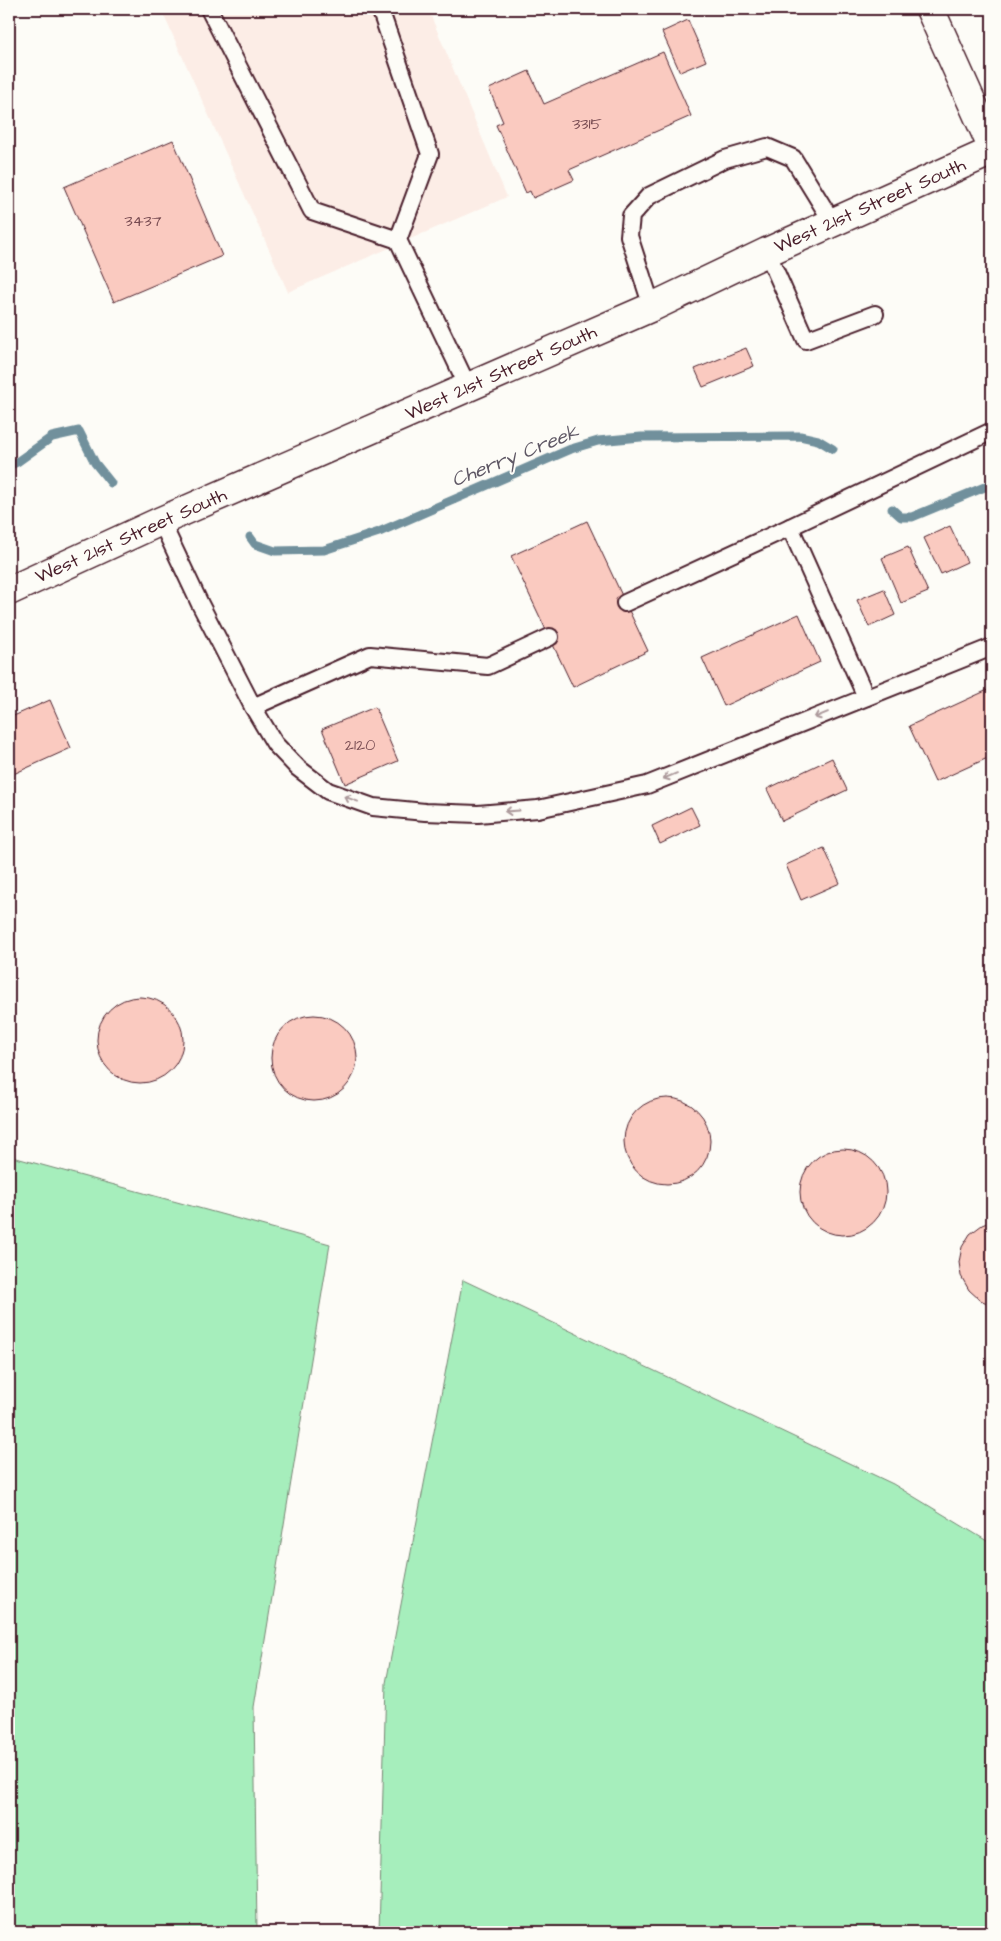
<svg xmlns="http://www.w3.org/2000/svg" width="1001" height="1941" font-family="'Architects Daughter',sans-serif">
  <rect width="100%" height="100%" fill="#fdfcf7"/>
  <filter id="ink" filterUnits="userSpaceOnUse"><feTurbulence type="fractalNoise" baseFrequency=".02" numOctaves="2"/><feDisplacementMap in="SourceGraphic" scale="10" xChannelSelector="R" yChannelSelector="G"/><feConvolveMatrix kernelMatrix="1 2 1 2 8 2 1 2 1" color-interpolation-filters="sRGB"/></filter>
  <g filter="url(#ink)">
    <!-- built -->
    <path fill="#fcede6" d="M 161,9 L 428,9 L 507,197 L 288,292 Z"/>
    <!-- green -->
    <g fill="#a6eebc" stroke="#788674">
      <path d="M 9,1156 L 330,1244 L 254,1707 L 257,1932 L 9,1932 Z"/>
      <path d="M 463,1280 L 893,1484 L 992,1544 L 992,1932 L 379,1932 L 386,1683 Z"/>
    </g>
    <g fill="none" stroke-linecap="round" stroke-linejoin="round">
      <!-- stream -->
      <g stroke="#71909c" stroke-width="9">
        <path d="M 9,466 L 17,462 L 52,437 L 79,431 L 95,463 L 111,483"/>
        <path d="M 892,509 L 901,517 L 912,517 L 992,484"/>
        <path d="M 250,537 L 255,544 L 275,551 L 324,550 L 379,532 L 571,449 L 598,441 L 641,437 L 800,436 L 818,440 L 833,449"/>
      </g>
    </g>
    <!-- building -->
    <g fill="#facac0" stroke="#4a1f2b">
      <path d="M 688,20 L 706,61 L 680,72 L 662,32 Z"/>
      <path d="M 663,52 L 691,116 L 569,170 L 574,180 L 533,198 L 530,191 L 526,193 L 496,125 L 503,122 L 489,89 L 529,71 L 544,104 Z"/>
      <path d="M 173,140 L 222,256 L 114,302 L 64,187 Z"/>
      <path d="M 746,348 L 754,366 L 703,387 L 695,369 Z"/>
      <path d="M 587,521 L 648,651 L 573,687 L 511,556 Z"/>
      <path d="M 950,526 L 967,562 L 941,574 L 924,538 Z"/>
      <path d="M 908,547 L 928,592 L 901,603 L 882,558 Z"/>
      <path d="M 884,589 L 895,615 L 869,627 L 857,600 Z"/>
      <path d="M 799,614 L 820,662 L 724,706 L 702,658 Z"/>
      <path d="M 992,688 L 992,756 L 935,782 L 909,726 Z"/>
      <path d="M 50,700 L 71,748 L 9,776 L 9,718 Z"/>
      <path d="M 375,707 L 398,761 L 345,784 L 322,729 Z"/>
      <path d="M 832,758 L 847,790 L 782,821 L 767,789 Z"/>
      <path d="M 691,807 L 700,825 L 660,844 L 652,826 Z"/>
      <path d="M 824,848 L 840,883 L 801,900 L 786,865 Z"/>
      <circle cx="140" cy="1040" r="43"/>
      <circle cx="314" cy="1058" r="43"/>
      <circle cx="667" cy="1141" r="43"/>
      <circle cx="843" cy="1192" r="43"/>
      <path d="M 992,1221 L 992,1305 L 980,1300 L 969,1290 L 961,1276 L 959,1262 L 962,1247 L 970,1234 L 982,1225 Z"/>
    </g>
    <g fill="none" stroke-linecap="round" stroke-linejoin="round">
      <defs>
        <g id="service">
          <path d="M 209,9 L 312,211 L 398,240"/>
          <path d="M 380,9 L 430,154 L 398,240 L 468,387"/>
          <path d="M 767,252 L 806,340 L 875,314"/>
          <path d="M 652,307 L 629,236 L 631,216 L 649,196 L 725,159 L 767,147 L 793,158 L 833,223"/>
          <path d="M 161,521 L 200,604 L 253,707 L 275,744 L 298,768 L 328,791 L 373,807 L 425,812 L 478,814 L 538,809 L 647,785 L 992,647"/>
          <path d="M 790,527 L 866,697"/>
          <path d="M 625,603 L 790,527 L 992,431"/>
          <path d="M 253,707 L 370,655 L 488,666 L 550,637"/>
        </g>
        <path id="minor" d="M 930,9 L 992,147"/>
        <path id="secondary" d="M 9,591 L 161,521 L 652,307 L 767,252 L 992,151"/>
      </defs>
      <!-- service casing -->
      <use href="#service" stroke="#4a1f2b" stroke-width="20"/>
      <!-- minor casing -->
      <use href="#minor" stroke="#4a1f2b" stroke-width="31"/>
      <!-- secondary casing -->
      <use href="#secondary" stroke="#4a1f2b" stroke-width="31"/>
      <!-- service -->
      <use href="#service" stroke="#fdfcf7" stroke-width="16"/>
      <!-- minor -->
      <use href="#minor" stroke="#fdfcf7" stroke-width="28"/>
      <!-- secondary -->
      <use href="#secondary" stroke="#fdfcf7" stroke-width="28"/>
    </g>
    <!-- one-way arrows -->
    <defs><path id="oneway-shaft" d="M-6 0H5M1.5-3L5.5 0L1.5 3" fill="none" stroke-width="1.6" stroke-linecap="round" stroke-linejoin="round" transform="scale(1.25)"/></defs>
    <g stroke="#ac999b">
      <use href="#oneway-shaft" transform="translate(821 715) rotate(158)"/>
      <use href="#oneway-shaft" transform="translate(670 776) rotate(158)"/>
      <use href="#oneway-shaft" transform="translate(351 799) rotate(-160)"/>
      <use href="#oneway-shaft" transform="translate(512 811) rotate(176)"/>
    </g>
  </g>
  <g text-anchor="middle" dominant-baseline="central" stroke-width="4" stroke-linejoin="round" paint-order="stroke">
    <!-- number labels -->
    <g font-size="16" fill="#764a50">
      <text x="587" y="124">3315</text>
      <text x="143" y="221">3437</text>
      <text x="360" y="745">2120</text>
    </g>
    <!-- street labels -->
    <g font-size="19" fill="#4a1f2b" stroke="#fdfcf7">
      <text transform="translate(870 206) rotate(-24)">West 21st Street South</text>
      <text transform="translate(501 373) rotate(-24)">West 21st Street South</text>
      <text transform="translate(131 536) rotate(-24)">West 21st Street South</text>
    </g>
    <!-- water labels -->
    <g font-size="20" font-style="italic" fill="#5e5764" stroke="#fdfcf7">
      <text transform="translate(515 456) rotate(-22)">Cherry Creek</text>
    </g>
  </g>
  <!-- margin -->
  <rect width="1001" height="1941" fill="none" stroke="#fdfcf7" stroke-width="30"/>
  <rect x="15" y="15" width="971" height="1911" fill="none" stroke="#4a1f2b" stroke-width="2" filter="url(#ink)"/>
</svg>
